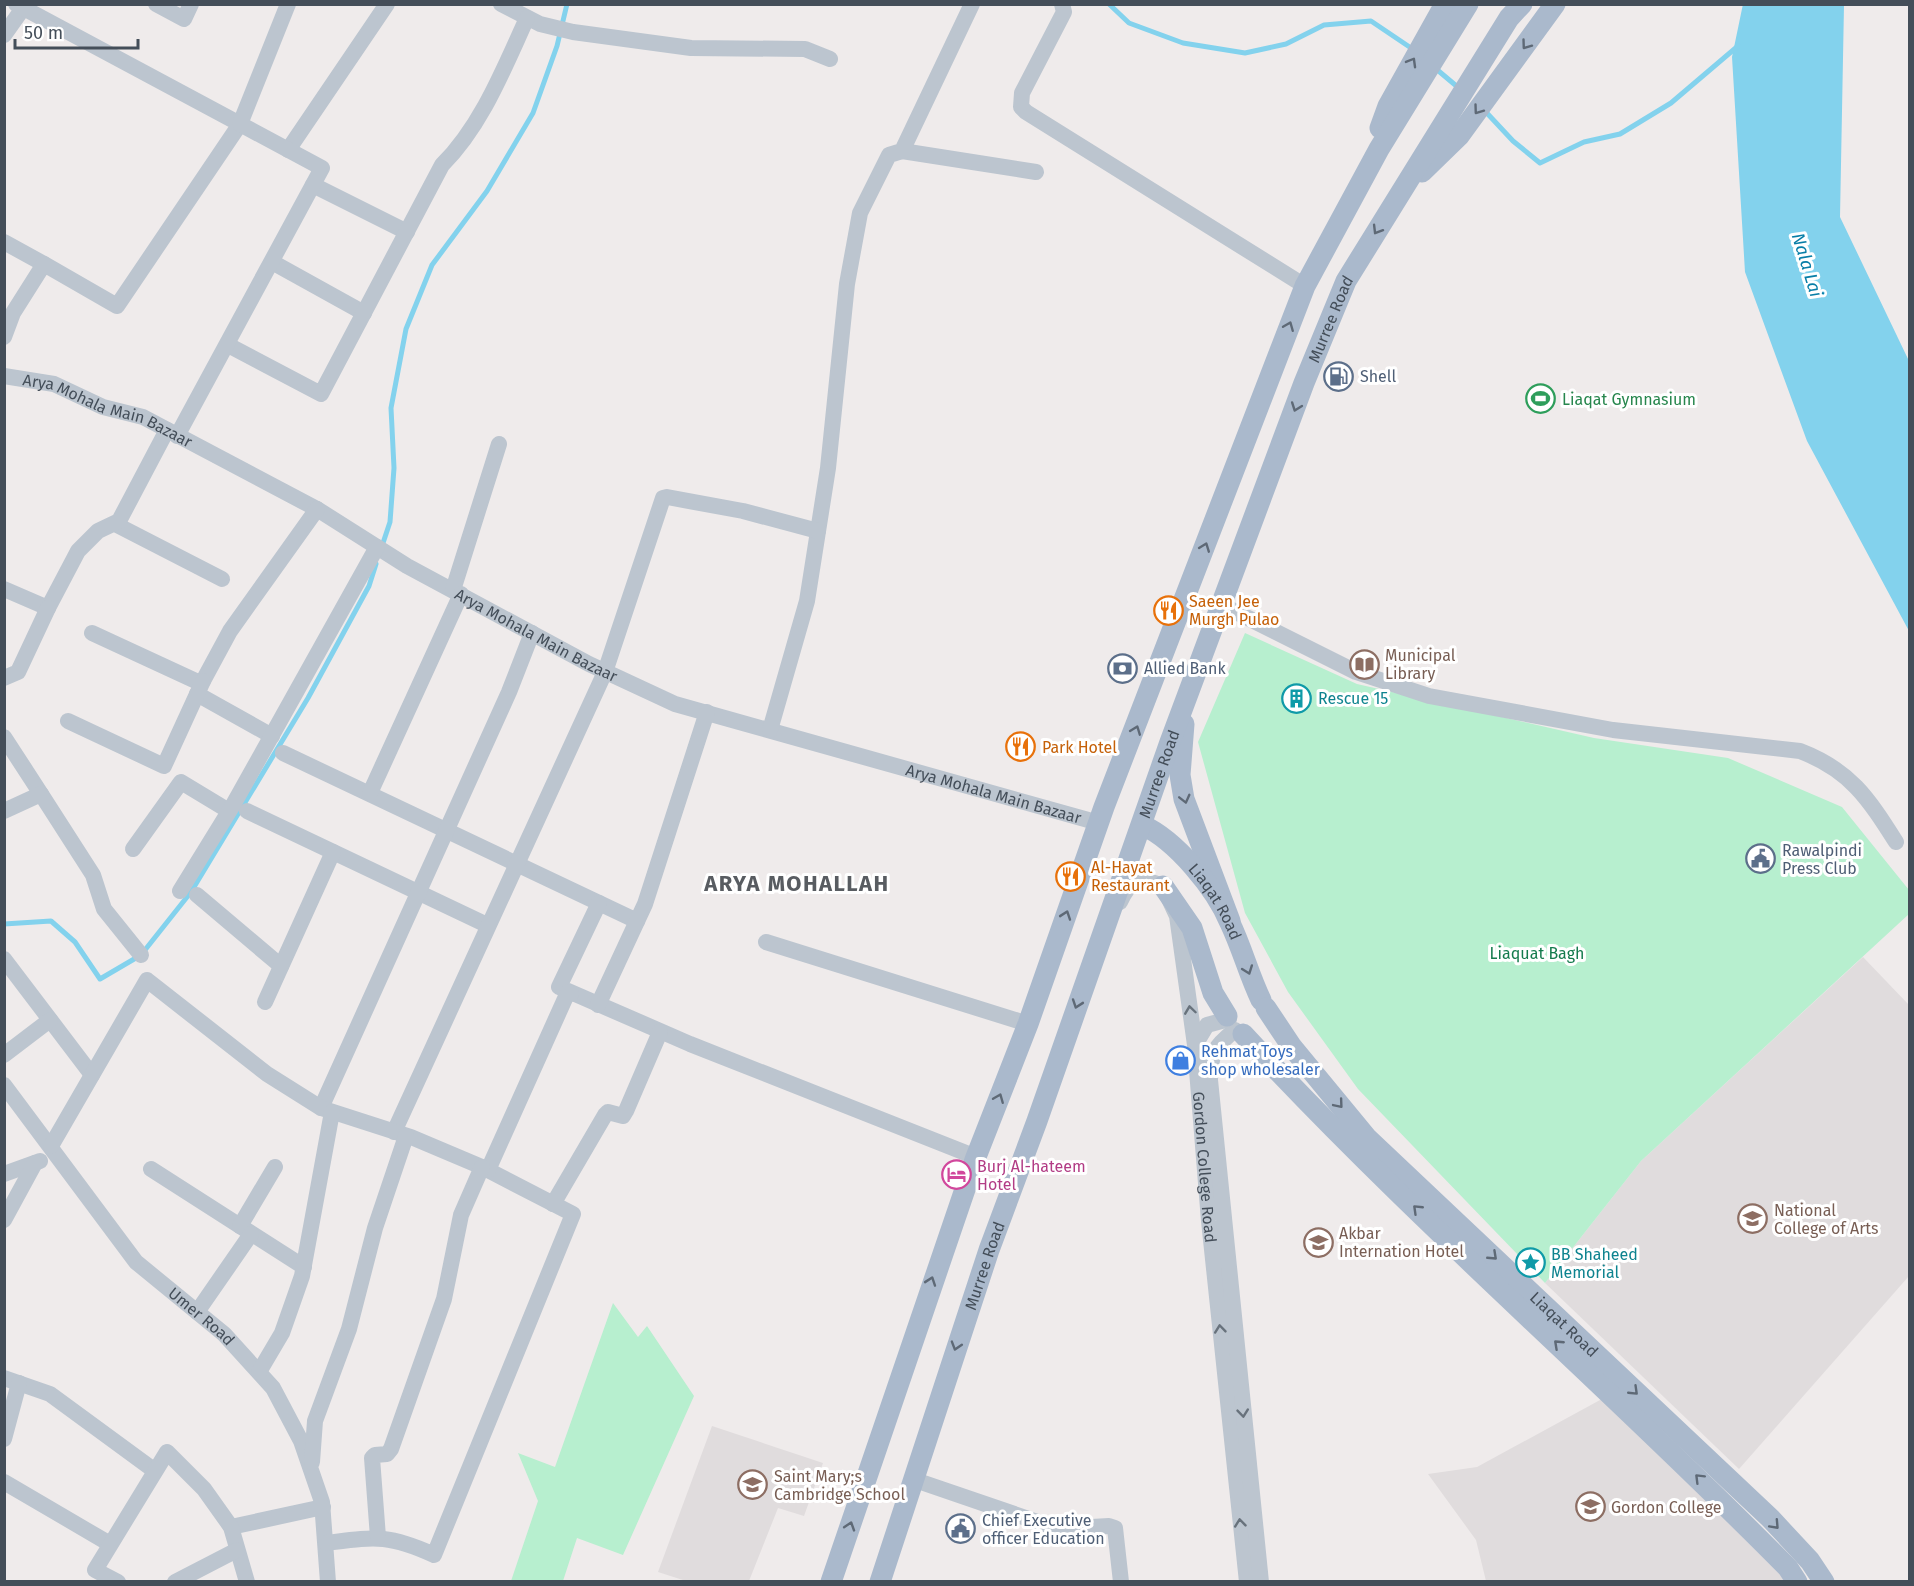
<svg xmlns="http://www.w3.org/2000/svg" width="1914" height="1586" font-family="'Fira Sans',sans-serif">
  <rect width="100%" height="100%" fill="#efebeb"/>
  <!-- education -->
  <g fill="#e0dcdd">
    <path d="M 1863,957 L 1909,1005 L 1909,1276 L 1739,1469 L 1545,1283 L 1641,1161 Z"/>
    <path d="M 1611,1394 L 1797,1581 L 1486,1581 L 1476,1540 L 1428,1474 L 1477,1467 Z"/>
    <path d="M 712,1426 L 823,1463 L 804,1516 L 778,1508 L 749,1581 L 686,1581 L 658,1572 Z"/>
  </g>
  <!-- green -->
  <g fill="#b7efcf">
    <path d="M 1245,633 L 1357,684 L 1594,738 L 1728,758 L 1842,807 L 1909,890 L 1909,914 L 1641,1161 L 1545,1283 L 1358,1089 L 1288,992 L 1245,913 L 1198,742 Z"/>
    <path d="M 613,1303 L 638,1337 L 647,1326 L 694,1396 L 623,1555 L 577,1538 L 563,1581 L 511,1581 L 538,1501 L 518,1453 L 555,1467 Z"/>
  </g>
  <!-- water -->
  <path fill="#83d2ed" d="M 1743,4 L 1844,5 L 1840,217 L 1909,361 L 1909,631 L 1807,441 L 1745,272 L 1732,57 Z"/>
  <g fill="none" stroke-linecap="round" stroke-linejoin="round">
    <!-- stream -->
    <g stroke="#83d2ed" stroke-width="5">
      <path d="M 1109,4 L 1129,23 L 1183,43 L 1245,53 L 1286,44 L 1324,25 L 1371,21 L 1414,50"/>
      <path d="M 1435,68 L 1460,89"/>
      <path d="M 1485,111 L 1513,141 L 1540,163 L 1584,142 L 1620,134 L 1671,103 L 1738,46"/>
      <path d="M 382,546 L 390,522 L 394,468 L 391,408 L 406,329 L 432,265 L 487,191 L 533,113 L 557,46 L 567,4"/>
      <path d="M 4,924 L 51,921 L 75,942 L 100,979 L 141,955 L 191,892 L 308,698 L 369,586 L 376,564"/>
    </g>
    <!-- minor -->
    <g stroke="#bcc5cf" stroke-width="16">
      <path d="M 156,4 L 184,19 L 191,4"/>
      <path d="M 501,4 L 540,24 L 573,32 L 691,48 L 805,49 L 830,59"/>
      <path d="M 1062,4 L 1064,12 L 1022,93 L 1021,107 L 1026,112 L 1305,286"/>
      <path d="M 4,35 L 26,4"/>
      <path d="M 288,150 L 387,4"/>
      <path d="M 902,151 L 1036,172"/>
      <path d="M 313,185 L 407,232"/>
      <path d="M 4,242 L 44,264"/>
      <path d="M 272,262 L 364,313"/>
      <path d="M 4,337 L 13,313 L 44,264 L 117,306 L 240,124 L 16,4"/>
      <path d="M 228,345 L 321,394 L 442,165 C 482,125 504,68 527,18"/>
      <path id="s1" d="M 4,376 L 54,384 L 103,407 L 143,417 L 317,509 L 407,566 L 589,664 L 675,704 L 1099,823"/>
      <path d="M 177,436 L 322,168 L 240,124 L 288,4"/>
      <path d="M 115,524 L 222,579"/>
      <path d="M 4,589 L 48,608 L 78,551 L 98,531 L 119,521 L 167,430"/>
      <path d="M 453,590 L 499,444"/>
      <path d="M 1222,605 L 1356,672 L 1429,696 L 1613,730 L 1800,751 C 1850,770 1868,798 1896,842"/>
      <path d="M 92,633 L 198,682 L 203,681 L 230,631 L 317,509"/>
      <path d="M 4,678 L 18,672 L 48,608"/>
      <path d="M 197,694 L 272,736"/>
      <path d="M 68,721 L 164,766 L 203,681"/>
      <path d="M 770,730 L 807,601 L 828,468 L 847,284 L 860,213 L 889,155 L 902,151 L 972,4"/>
      <path d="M 4,737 L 41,794"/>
      <path d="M 283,753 L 637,921"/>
      <path d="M 370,793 L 461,594"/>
      <path d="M 4,811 L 41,794 L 93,875 L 104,909 L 141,955"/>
      <path d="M 247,811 L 487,925"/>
      <path d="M 133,849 L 181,782 L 229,811"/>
      <path d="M 180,891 L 233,805 L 377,547"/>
      <path d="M 197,895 L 281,966"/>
      <path id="s2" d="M 1120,902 C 1131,878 1139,877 1163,886 L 1177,916 L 1195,1045 L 1209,1221 L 1247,1582"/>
      <path d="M 599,903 L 559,987 L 690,1044 L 976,1157"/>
      <path d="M 766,942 L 1028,1024"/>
      <path d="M 4,959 L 92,1075"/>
      <path d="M 265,1002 L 333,852"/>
      <path d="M 598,1005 L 645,904 L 707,712"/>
      <path d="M 1235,1030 C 1214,1047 1211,1052 1210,1080 L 1261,1582"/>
      <path d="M 1195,1045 L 1207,1025 L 1229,1019"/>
      <path d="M 4,1055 L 50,1020"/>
      <path id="s3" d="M 4,1085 L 136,1262 L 224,1334 L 273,1388 L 301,1441 L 322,1502 L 328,1582"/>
      <path d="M 321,1108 L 509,692 L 532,633"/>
      <path d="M 394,1132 L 605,672 L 663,498 L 667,497 L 743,511 L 818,531"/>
      <path d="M 51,1146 L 147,980 L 267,1074 L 321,1108 L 411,1137 L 482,1167 L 573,1214 L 434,1555 C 388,1534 375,1537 326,1543"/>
      <path d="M 151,1169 L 304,1267"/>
      <path d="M 488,1170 L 568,992 L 571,994"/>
      <path d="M 4,1174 L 40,1161"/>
      <path d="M 553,1204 L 605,1115 L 608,1112 L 623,1116 L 626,1111 L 660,1032"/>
      <path d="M 4,1220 L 35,1163"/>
      <path d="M 240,1226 L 275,1167"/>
      <path d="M 197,1312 L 251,1234"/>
      <path d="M 259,1372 L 282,1333 L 302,1276 L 332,1112"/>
      <path d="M 4,1378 L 50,1394 L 155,1471"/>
      <path d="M 4,1439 L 19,1383"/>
      <path d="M 312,1462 L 315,1421 L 349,1329 L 375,1228 L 406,1136"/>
      <path d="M 915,1480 L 1058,1529 L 1109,1526 L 1115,1528 L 1121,1582"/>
      <path d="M 4,1482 L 110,1544"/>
      <path d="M 231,1527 L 323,1507"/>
      <path d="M 378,1537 L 372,1458 L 375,1455 L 387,1454 L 391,1449 L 444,1299 L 461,1215 L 482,1167"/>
      <path d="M 118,1582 L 95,1570 L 167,1452 L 204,1489 L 231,1527 L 247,1582"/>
      <path d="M 175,1582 L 237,1550"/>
    </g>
    <!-- major -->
    <g stroke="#aab9cc" stroke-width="21">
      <path d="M 1380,128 L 1388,106 L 1445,4"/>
      <path d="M 1422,172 L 1459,136 L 1555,4"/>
      <path d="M 1184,724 L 1180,775 L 1184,799 L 1230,921"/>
      <path id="s4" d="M 1142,825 C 1176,840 1216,889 1230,923 C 1242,948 1249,975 1261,1000"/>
      <path d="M 1163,886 L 1192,928 L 1213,993 L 1227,1016"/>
      <path id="s5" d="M 1266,1008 L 1292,1047 L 1367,1138 L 1771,1519 L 1810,1561 L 1824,1582"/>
      <path d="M 1243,1034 C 1416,1221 1610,1387 1788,1568 L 1797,1582"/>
      <path d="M 831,1582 L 976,1157 L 1028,1024 L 1104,807 L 1305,286 L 1379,149 L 1468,4"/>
      <path id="s6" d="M 880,1582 L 989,1250 L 1037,1121 L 1170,742 L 1304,383 L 1346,281 L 1509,18 L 1522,4"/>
    </g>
  </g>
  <!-- one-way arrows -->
  <defs><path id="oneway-chevron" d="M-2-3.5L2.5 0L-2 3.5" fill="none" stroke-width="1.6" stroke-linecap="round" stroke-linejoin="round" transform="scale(1.5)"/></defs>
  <g stroke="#5e6976">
    <use href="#oneway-chevron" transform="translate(1526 45) rotate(126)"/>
    <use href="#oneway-chevron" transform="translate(1412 62) rotate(-60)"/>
    <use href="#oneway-chevron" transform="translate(1478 110) rotate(126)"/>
    <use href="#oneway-chevron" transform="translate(1377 230) rotate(121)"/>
    <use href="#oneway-chevron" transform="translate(1289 326) rotate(-68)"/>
    <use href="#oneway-chevron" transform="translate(1296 407) rotate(110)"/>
    <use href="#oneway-chevron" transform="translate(1205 547) rotate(-69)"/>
    <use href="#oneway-chevron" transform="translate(1136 730) rotate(-69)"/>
    <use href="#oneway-chevron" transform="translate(1185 799) rotate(76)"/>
    <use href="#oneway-chevron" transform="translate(1066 915) rotate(-71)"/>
    <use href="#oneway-chevron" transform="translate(1248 970) rotate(70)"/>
    <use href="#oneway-chevron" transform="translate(1077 1004) rotate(109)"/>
    <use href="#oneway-chevron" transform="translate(999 1098) rotate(-68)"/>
    <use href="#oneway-chevron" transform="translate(1339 1104) rotate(50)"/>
    <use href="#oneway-chevron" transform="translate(1417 1209) rotate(-136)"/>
    <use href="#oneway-chevron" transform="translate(1493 1256) rotate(43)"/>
    <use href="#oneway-chevron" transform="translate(931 1281) rotate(-71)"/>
    <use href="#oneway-chevron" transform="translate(1558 1344) rotate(-137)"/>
    <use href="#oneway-chevron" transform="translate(956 1346) rotate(107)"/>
    <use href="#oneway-chevron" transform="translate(1634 1391) rotate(44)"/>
    <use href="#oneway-chevron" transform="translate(1699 1478) rotate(-135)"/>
    <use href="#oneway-chevron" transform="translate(1775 1525) rotate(47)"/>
    <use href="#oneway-chevron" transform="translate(850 1526) rotate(-72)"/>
  </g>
  <g stroke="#68727c">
    <use href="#oneway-chevron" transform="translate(1190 1010) rotate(-98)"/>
    <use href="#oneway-chevron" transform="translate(1220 1329) rotate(-96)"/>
    <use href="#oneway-chevron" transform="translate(1243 1413) rotate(84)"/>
    <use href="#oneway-chevron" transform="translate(1240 1523) rotate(-96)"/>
  </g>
  <!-- icons -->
  <defs>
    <symbol id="fuel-ring" viewBox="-11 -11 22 22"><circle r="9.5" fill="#fff" stroke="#5c6f8a" stroke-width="1.5"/><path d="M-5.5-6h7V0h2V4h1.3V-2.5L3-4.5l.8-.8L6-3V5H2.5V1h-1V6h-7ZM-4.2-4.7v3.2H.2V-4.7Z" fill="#5c6f8a"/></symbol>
    <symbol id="stadium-ring" viewBox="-11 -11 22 22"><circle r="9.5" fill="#fff" stroke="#2e9e5b" stroke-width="1.5"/><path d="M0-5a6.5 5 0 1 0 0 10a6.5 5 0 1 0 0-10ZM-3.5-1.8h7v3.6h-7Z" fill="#2e9e5b"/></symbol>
    <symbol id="restaurant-ring" viewBox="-11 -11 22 22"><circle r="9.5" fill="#fff" stroke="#e8710a" stroke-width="1.5"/><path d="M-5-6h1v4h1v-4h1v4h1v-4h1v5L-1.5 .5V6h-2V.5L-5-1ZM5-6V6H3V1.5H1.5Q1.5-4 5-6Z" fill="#e8710a"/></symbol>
    <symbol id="library-ring" viewBox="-11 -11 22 22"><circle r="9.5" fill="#fff" stroke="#8d6e63" stroke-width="1.5"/><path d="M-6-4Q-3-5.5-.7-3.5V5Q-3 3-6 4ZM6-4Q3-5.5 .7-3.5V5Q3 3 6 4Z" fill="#8d6e63"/></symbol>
    <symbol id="bank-ring" viewBox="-11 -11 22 22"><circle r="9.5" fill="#fff" stroke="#5c6f8a" stroke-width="1.5"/><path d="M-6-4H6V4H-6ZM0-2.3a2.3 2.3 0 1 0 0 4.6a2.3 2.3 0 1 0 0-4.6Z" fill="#5c6f8a"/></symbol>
    <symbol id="building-ring" viewBox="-11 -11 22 22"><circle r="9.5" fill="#fff" stroke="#0f9aa8" stroke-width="1.5"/><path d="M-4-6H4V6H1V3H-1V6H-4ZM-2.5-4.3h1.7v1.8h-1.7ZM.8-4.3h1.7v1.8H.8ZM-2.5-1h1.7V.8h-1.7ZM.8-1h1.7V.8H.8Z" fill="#0f9aa8"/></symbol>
    <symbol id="civic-ring" viewBox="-11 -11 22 22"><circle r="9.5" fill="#fff" stroke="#5c6f8a" stroke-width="1.5"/><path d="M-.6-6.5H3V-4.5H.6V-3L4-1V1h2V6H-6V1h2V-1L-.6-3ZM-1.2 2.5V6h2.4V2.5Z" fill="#5c6f8a"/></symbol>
    <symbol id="shop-ring" viewBox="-11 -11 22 22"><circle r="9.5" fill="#fff" stroke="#3f7fe0" stroke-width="1.5"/><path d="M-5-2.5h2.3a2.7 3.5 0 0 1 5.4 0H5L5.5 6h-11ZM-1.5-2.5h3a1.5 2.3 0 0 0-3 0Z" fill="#3f7fe0"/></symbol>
    <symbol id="hotel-ring" viewBox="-11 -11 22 22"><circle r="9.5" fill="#fff" stroke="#d1479c" stroke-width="1.5"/><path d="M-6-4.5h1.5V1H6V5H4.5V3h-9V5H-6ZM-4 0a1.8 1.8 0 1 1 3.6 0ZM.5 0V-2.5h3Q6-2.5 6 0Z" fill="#d1479c"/></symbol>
    <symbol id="university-ring" viewBox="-11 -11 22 22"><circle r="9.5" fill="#fff" stroke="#8d6e63" stroke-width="1.5"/><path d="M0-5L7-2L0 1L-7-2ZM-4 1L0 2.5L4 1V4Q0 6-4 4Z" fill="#8d6e63"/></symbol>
    <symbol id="school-ring" viewBox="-11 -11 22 22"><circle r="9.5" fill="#fff" stroke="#8d6e63" stroke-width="1.5"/><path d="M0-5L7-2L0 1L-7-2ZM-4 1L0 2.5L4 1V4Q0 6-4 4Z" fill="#8d6e63"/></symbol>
    <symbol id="sight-ring" viewBox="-11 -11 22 22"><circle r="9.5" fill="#fff" stroke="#0f9aa8" stroke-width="1.5"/><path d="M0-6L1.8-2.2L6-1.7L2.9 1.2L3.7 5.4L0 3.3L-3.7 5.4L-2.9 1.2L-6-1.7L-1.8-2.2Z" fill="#0f9aa8"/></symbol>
  </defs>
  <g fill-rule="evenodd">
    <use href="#fuel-ring" x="1322" y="360" width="33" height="33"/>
    <use href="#stadium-ring" x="1524" y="382" width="33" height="33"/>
    <use href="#restaurant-ring" x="1152" y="594" width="33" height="33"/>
    <use href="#library-ring" x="1348" y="648" width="33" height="33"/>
    <use href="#bank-ring" x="1106" y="652" width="33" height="33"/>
    <use href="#building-ring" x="1280" y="682" width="33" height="33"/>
    <use href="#restaurant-ring" x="1004" y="730" width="33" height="33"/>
    <use href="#civic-ring" x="1744" y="842" width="33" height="33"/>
    <use href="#restaurant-ring" x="1054" y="860" width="33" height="33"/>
    <use href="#shop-ring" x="1164" y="1044" width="33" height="33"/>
    <use href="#hotel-ring" x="940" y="1158" width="33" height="33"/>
    <use href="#university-ring" x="1736" y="1202" width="33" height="33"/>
    <use href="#school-ring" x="1302" y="1226" width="33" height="33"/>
    <use href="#sight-ring" x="1514" y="1246" width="33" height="33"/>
    <use href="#school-ring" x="736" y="1468" width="33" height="33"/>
    <use href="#university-ring" x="1574" y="1490" width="33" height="33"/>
    <use href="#civic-ring" x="944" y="1512" width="33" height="33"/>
  </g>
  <g text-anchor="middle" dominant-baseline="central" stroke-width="6" stroke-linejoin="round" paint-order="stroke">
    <!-- street labels -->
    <g font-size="16" fill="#444e59" stroke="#fff">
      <text stroke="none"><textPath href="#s6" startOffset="1341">Murree Road</textPath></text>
      <text stroke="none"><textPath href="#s1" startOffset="110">Arya Mohala Main Bazaar</textPath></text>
      <text stroke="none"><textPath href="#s1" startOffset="596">Arya Mohala Main Bazaar</textPath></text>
      <text stroke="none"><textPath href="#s6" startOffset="855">Murree Road</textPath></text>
      <text stroke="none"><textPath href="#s1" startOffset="1082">Arya Mohala Main Bazaar</textPath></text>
      <text stroke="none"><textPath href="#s4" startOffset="108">Liaqat Road</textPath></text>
      <text stroke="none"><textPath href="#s2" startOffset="340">Gordon College Road</textPath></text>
      <text stroke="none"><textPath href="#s6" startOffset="333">Murree Road</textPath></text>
      <text stroke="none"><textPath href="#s3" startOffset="306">Umer Road</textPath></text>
      <text stroke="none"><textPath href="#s5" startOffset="436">Liaqat Road</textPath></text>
    </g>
    <!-- service labels -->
    <g font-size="16" fill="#4e5e75" stroke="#fff" text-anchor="start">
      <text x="1360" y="376">Shell</text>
      <text x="1144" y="668">Allied Bank</text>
      <text x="1782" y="850">Rawalpindi<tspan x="1782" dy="18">Press Club</tspan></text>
      <text x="982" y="1520">Chief Executive<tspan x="982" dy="18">officer Education</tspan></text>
    </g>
    <!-- leisure labels -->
    <g font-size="16" fill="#27864d" stroke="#fff" text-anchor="start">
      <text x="1562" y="399">Liaqat Gymnasium</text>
    </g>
    <!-- food labels -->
    <g font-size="16" fill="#c56008" stroke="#fff" text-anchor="start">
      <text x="1189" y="601">Saeen Jee<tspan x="1189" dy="18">Murgh Pulao</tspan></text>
      <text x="1042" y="747">Park Hotel</text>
      <text x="1091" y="867">Al-Hayat<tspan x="1091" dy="18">Restaurant</tspan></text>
    </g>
    <!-- education labels -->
    <g font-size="16" fill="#785e54" stroke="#fff" text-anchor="start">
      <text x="1385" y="655">Municipal<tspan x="1385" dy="18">Library</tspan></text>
      <text x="1774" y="1210">National<tspan x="1774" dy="18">College of Arts</tspan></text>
      <text x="1339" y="1233">Akbar<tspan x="1339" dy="18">Internation Hotel</tspan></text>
      <text x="774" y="1476">Saint Mary;s<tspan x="774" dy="18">Cambridge School</tspan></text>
      <text x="1611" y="1507">Gordon College</text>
    </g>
    <!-- culture labels -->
    <g font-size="16" fill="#0d838f" stroke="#fff" text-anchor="start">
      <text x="1318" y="698">Rescue 15</text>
      <text x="1551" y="1254">BB Shaheed<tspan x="1551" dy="18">Memorial</tspan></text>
    </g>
    <!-- park labels -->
    <g font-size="16" fill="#147b4d" stroke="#fff">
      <text x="1537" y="953">Liaquat Bagh</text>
    </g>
    <!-- shop labels -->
    <g font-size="16" fill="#366cbe" stroke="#fff" text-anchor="start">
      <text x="1201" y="1051">Rehmat Toys<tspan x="1201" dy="18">shop wholesaler</tspan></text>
    </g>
    <!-- hotel labels -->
    <g font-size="16" fill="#b23c85" stroke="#fff" text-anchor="start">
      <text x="977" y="1166">Burj Al-hateem<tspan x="977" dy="18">Hotel</tspan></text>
    </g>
    <!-- water labels -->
    <g font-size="18" font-style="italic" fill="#087ea7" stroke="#fff">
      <text transform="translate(1807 265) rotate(73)">Nala Lai</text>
    </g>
    <!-- district labels -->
    <g font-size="22" font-weight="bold" letter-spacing="1.5" fill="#585c61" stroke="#fff">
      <text x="797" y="883">ARYA MOHALLAH</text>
    </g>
  </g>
  <!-- border -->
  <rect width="1914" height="1586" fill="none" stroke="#444e59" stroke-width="12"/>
  <!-- scale -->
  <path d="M15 39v9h123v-9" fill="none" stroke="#444e59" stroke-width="3"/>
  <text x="24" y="39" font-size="18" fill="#444e59" stroke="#ffffff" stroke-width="4.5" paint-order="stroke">50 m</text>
</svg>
